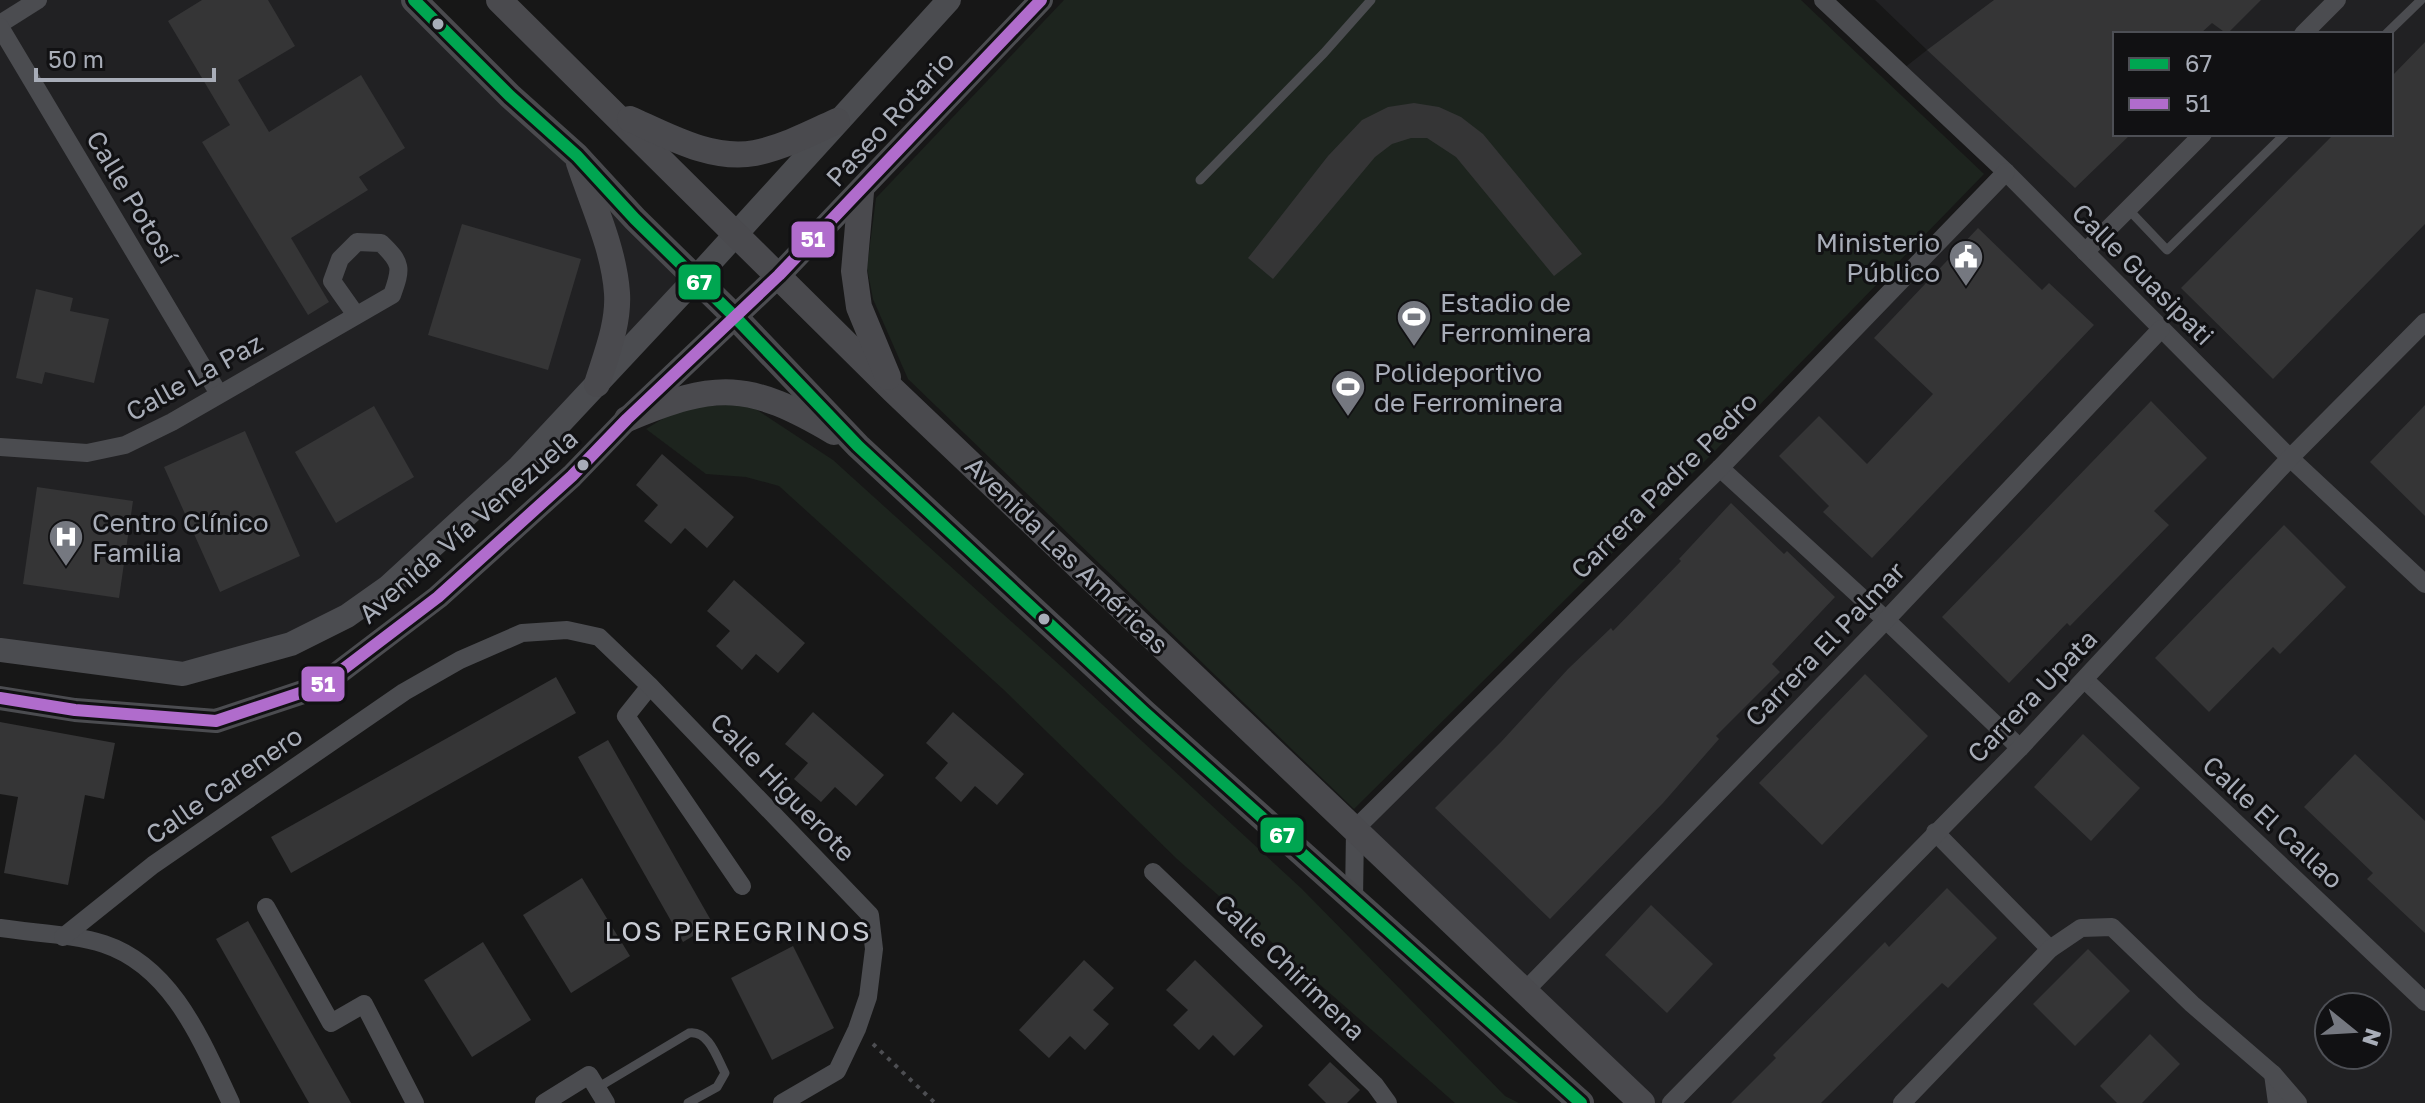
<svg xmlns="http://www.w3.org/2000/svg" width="2425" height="1103" font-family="'Golos Text',sans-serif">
  <rect width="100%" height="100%" fill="#171717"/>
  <!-- built -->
  <g fill="#212123" fill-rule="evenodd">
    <path d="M 0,0 L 414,0 L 696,278 L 519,467 L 347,616 L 183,674 L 0,650 Z"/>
    <path d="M 1875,0 L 2425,0 L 2425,1103 L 1642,1103 L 1355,829 L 2006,172 L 1899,72 L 1927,50 ZM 2115,34 L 2391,34 L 2391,134 L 2115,134 ZM 2329,1007 L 2377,1007 L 2377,1055 L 2329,1055 Z"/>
  </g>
  <!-- green -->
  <g fill="#1d241e">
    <path d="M 1064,0 L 1801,0 L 1984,174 L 1709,457 L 1354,809 L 908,379 L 873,299 L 867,268 L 876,198 Z"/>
    <path d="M 748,404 L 833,460 L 1064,669 L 1302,889 L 1505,1096 L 1519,1103 L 1455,1103 L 1177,859 L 1004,690 L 779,486 L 746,477 L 706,474 L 646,429 L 682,407 Z"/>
  </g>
  <!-- building -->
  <g fill="#353536">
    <path d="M 202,0 L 268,0 L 295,46 L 238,80 L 269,132 L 361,75 L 405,148 L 359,177 L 368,190 L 291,238 L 329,302 L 308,315 L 202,142 L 230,125 L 168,21 Z"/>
    <path d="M 1994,0 L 2261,0 L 2227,34 L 2212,23 L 2200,34 L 2115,34 L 2115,134 L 2131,134 L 2075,188 L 1927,50 Z"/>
    <path d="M 2425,42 L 2425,224 L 2273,379 L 2181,288 L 2334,134 L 2391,134 L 2391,77 Z"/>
    <path d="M 1414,103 L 1439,107 L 1461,117 L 1483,134 L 1582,254 L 1554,276 L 1456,157 L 1427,138 L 1411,138 L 1392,144 L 1375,157 L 1273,279 L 1248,258 L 1328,156 L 1362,120 L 1388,107 Z"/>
    <path d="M 462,224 L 581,259 L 548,370 L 428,335 Z"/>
    <path d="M 1978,228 L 2042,290 L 2049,283 L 2094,325 L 1872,558 L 1823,512 L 1829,506 L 1779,456 L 1819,416 L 1867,464 L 1933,394 L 1874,338 Z"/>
    <path d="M 36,289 L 73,298 L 70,311 L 109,319 L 94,383 L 45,372 L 42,384 L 16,378 Z"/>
    <path d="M 2151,401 L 2207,458 L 2154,511 L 2169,525 L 2070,626 L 2067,623 L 2009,683 L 1942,617 Z"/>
    <path d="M 2425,405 L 2425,516 L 2370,462 Z"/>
    <path d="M 374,406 L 414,477 L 336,523 L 295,452 Z"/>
    <path d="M 245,431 L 300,556 L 220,592 L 164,467 Z"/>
    <path d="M 662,454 L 734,517 L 707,548 L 685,528 L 671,544 L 644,521 L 658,505 L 636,485 Z"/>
    <path d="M 37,487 L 133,501 L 119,598 L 23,584 Z"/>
    <path d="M 1731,503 L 1784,554 L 1787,551 L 1835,597 L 1772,664 L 1780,672 L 1716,736 L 1719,739 L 1663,803 L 1550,919 L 1435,808 L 1501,742 L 1568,669 L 1611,628 L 1613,631 L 1681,561 L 1679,559 Z"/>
    <path d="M 2284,525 L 2346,587 L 2280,654 L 2273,647 L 2209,712 L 2155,658 Z"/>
    <path d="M 734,580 L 805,643 L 778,673 L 756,654 L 742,670 L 716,646 L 730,631 L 707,611 Z"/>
    <path d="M 1865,674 L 1928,736 L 1822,845 L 1759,783 Z"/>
    <path d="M 556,677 L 576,713 L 291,873 L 271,837 Z"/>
    <path d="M 813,712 L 884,775 L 856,806 L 835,787 L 821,802 L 794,779 L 808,763 L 785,744 Z"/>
    <path d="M 953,712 L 1024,774 L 997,805 L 975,786 L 961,802 L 935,778 L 948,763 L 926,743 Z"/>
    <path d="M 0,722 L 115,743 L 104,799 L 85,795 L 68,885 L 4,873 L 18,797 L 0,794 Z"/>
    <path d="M 2083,734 L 2140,788 L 2091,841 L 2034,787 Z"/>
    <path d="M 608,740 L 713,924 L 683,942 L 578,757 Z"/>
    <path d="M 2355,754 L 2425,821 L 2425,933 L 2367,879 L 2373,873 L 2304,807 Z"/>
    <path d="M 582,878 L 630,956 L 571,993 L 523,915 Z"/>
    <path d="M 1947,888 L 1997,938 L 1948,988 L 1942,983 L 1821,1103 L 1731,1103 L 1776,1058 L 1773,1055 L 1885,942 L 1889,947 Z"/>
    <path d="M 1651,905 L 1713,964 L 1667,1013 L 1605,955 Z"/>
    <path d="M 248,921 L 351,1103 L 309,1103 L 216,939 Z"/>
    <path d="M 483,942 L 531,1020 L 472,1057 L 424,980 Z"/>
    <path d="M 793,946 L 834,1028 L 772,1060 L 731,978 Z"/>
    <path d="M 2088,949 L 2130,991 L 2075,1046 L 2033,1004 Z"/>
    <path d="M 1084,960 L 1114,988 L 1093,1010 L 1109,1024 L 1085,1050 L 1070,1036 L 1049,1058 L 1019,1030 Z"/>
    <path d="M 1195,960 L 1263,1026 L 1234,1056 L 1213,1035 L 1199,1050 L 1173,1025 L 1188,1010 L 1166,990 Z"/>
    <path d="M 2150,1034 L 2180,1064 L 2142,1103 L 2117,1103 L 2100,1086 Z"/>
    <path d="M 1330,1062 L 1360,1090 L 1347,1103 L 1326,1103 L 1308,1085 Z"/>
  </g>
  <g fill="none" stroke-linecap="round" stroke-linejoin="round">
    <!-- path -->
    <path stroke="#4d4e52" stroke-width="4" stroke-dasharray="4 6" stroke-linecap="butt" d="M 873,1044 L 935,1103"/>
    <!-- service -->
    <g stroke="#4b4c50" stroke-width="9">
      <path d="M 2386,34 L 2421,0"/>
      <path d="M 1200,180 L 1324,53 L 1371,0"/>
      <path d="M 2128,209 L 2167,250 L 2285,134"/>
      <path d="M 597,1088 L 689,1033 C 709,1030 717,1058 725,1073 L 717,1087 L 688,1103"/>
    </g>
    <!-- minor -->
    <g stroke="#4b4c50" stroke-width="18">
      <path d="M 1823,0 L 2006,172 L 2290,458 L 2425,584"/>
      <path d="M 0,24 L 38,0"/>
      <path d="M 0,27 L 219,394"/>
      <path d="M 2303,34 L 2337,0"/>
      <path d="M 2085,252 L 2203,134"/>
      <path d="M 0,447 L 87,453 L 125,445 L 172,422 L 392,295 C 402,268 402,263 381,243 L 357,242 L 340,259 L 332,281 L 356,315"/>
      <path d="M 1720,468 L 1886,620 L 2020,748"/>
      <path d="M 2085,680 L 2425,1002"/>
      <path d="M 650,686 L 626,716 L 742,886"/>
      <path d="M 1935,832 L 2050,949"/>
      <path d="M 1153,872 L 1375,1085 L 1388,1103"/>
      <path d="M 1354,900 L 1355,829 L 1720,468 L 2006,172"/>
      <path d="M 266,907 L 331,1023 L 364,1004 L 415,1103"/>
      <path d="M 0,928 C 31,933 75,934 104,944 C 173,967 202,1042 231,1103"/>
      <path d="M 63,937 L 153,865 L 404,692 L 460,660 L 522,633 L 567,630 L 599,637 L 650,686 L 870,915 L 874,949 L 868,997 L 857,1029 L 837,1071 L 782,1103"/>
      <path d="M 1524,992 L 1886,620 L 2161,329"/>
      <path d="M 2273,1074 L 2277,1103"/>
      <path d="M 544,1103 L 589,1075 L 606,1103"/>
      <path d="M 1671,1103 L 2020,748 L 2290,458 L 2425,322"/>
      <path d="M 1902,1103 L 2050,949 L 2081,928 L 2112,927 L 2192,1004 L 2273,1074 L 2298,1103"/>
    </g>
    <!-- tertiary -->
    <g stroke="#4b4c50" stroke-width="24">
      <path d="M 0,650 L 183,674 L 291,644 L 347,616 L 388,587 L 519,467 L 696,278 L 949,0"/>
      <path d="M 0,698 L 75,710 L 216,721 L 321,686 L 438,597 L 572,476 L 627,419 L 779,275 L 1041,0"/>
    </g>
    <!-- secondary -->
    <g stroke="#4a4a4e" stroke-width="26">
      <path d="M 414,0 L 510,96 L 577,156 L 635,219 L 736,318 L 858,446 L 1144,712 L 1581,1103"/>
      <path d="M 499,0 L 894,391 L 1642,1103"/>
      <path d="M 630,119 C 668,136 712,161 755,153 C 784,147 811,133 837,121"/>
      <path d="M 579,163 C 593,205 614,249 617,293 C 619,324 606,355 597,384"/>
      <path d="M 861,192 L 854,271 L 859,307 L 888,377"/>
      <path d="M 627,419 C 717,381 749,382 834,432"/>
    </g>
    <defs>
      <path id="bus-1" d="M 414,0 L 510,96 L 577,156 L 635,219 L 736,318 L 858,446 L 1144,712 L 1581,1103"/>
      <path id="bus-2" d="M 0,698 L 75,710 L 216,721 L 321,686 L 438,597 L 572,476 L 627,419 L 779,275 L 1041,0"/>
    </defs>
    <!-- bus-1 casing -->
    <use href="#bus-1" stroke="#111113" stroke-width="18"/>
    <!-- bus-2 casing -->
    <use href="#bus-2" stroke="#111113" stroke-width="18"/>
    <!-- bus-1 -->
    <use href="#bus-1" stroke="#00a651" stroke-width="12"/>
    <!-- bus-2 -->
    <use href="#bus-2" stroke="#b06ccc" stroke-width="12"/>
  </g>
  <!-- icons -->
  <defs>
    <symbol id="civic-pin" viewBox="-11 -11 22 30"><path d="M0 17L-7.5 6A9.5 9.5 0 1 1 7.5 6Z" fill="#757880" stroke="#111113"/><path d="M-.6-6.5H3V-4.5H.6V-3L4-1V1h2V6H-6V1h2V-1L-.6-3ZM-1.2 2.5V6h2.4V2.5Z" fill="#fff"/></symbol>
    <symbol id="stadium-pin" viewBox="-11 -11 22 30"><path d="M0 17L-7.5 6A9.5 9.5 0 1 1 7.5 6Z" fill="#757880" stroke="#111113"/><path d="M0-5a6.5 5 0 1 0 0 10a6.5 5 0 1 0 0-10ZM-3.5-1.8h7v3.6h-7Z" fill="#fff"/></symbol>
    <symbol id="hospital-pin" viewBox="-11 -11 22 30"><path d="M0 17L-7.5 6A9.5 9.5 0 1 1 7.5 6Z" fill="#757880" stroke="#111113"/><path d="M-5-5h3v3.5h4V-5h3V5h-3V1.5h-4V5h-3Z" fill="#fff"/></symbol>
  </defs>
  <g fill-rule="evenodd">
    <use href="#civic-pin" x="1946" y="237" width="40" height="54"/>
    <use href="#stadium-pin" x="1394" y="297" width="40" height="54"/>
    <use href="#stadium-pin" x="1328" y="367" width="40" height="54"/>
    <use href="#hospital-pin" x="46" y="517" width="40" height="54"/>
  </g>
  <!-- markers -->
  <g fill="#a8adb8" stroke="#111113" stroke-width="3">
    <circle cx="438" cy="24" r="7"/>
    <circle cx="583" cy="465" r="7"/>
    <circle cx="1044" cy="619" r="7"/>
  </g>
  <g text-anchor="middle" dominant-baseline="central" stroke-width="6" stroke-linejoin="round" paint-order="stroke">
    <!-- street labels -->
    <g font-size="26" fill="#a8adb8" stroke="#111113">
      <text transform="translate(890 119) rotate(-47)">Paseo Rotario</text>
      <text transform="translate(132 197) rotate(59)">Calle Potosí</text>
      <text transform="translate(2143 274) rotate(45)">Calle Guasipati</text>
      <text transform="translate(194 377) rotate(-29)">Calle La Paz</text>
      <text transform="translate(1664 485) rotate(-45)">Carrera Padre Pedro</text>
      <text transform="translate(468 526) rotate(-41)">Avenida Vía Venezuela</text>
      <text transform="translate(1067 555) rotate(44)">Avenida Las Américas</text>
      <text transform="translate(1825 644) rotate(-46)">Carrera El Palmar</text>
      <text transform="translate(2032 696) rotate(-46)">Carrera Upata</text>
      <text transform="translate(224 785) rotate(-35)">Calle Carenero</text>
      <text transform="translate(783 787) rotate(46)">Calle Higuerote</text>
      <text transform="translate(2273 822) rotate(43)">Calle El Callao</text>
      <text transform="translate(1290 967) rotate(44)">Calle Chirimena</text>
    </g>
    <!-- poi labels -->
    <g font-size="26" fill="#a8adb8" stroke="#111113" text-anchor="start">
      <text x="1940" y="242" text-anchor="end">Ministerio<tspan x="1940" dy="30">Público</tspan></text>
      <text x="1440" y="302">Estadio de<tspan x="1440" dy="30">Ferrominera</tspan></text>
      <text x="1374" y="372">Polideportivo<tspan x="1374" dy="30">de Ferrominera</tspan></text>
      <text x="92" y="522">Centro Clínico<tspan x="92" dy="30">Familia</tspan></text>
    </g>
    <!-- neighbourhood labels -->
    <g font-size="28" letter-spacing="2" fill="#c9ccd4" stroke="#111113">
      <text x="738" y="930">LOS PEREGRINOS</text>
    </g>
  </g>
  <g stroke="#111113" stroke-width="3">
    <rect x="790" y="220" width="46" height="39" rx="8" fill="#b06ccc"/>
    <rect x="677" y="263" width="45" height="38" rx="8" fill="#00a651"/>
    <rect x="300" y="665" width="46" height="38" rx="8" fill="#b06ccc"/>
    <rect x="1259" y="816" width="46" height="38" rx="8" fill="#00a651"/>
  </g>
  <g font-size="22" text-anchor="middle" font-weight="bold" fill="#fff">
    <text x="813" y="247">51</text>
    <text x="699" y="290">67</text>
    <text x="323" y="692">51</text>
    <text x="1282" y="843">67</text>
  </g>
  <!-- legend -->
  <rect x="2113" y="32" width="280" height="104" fill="#111113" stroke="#4d4f55" stroke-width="2"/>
  <rect x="2129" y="58" width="40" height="12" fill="#00a651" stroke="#4d4f55" stroke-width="2"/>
  <text x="2185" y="72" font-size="24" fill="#a8adb8">67</text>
  <rect x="2129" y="98" width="40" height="12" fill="#b06ccc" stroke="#4d4f55" stroke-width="2"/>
  <text x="2185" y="112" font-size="24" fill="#a8adb8">51</text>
  <!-- north arrow -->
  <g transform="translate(2353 1031) rotate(108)"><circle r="38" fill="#111113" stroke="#4d4f55" stroke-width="2"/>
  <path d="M0-6L14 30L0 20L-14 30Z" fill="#757880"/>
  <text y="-12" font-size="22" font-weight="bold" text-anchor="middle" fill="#a8adb8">N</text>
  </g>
  <!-- scale -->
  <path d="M36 68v12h178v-12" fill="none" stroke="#a8adb8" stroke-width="4"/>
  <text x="48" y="68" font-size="24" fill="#a8adb8" stroke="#111113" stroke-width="6" paint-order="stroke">50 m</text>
</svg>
